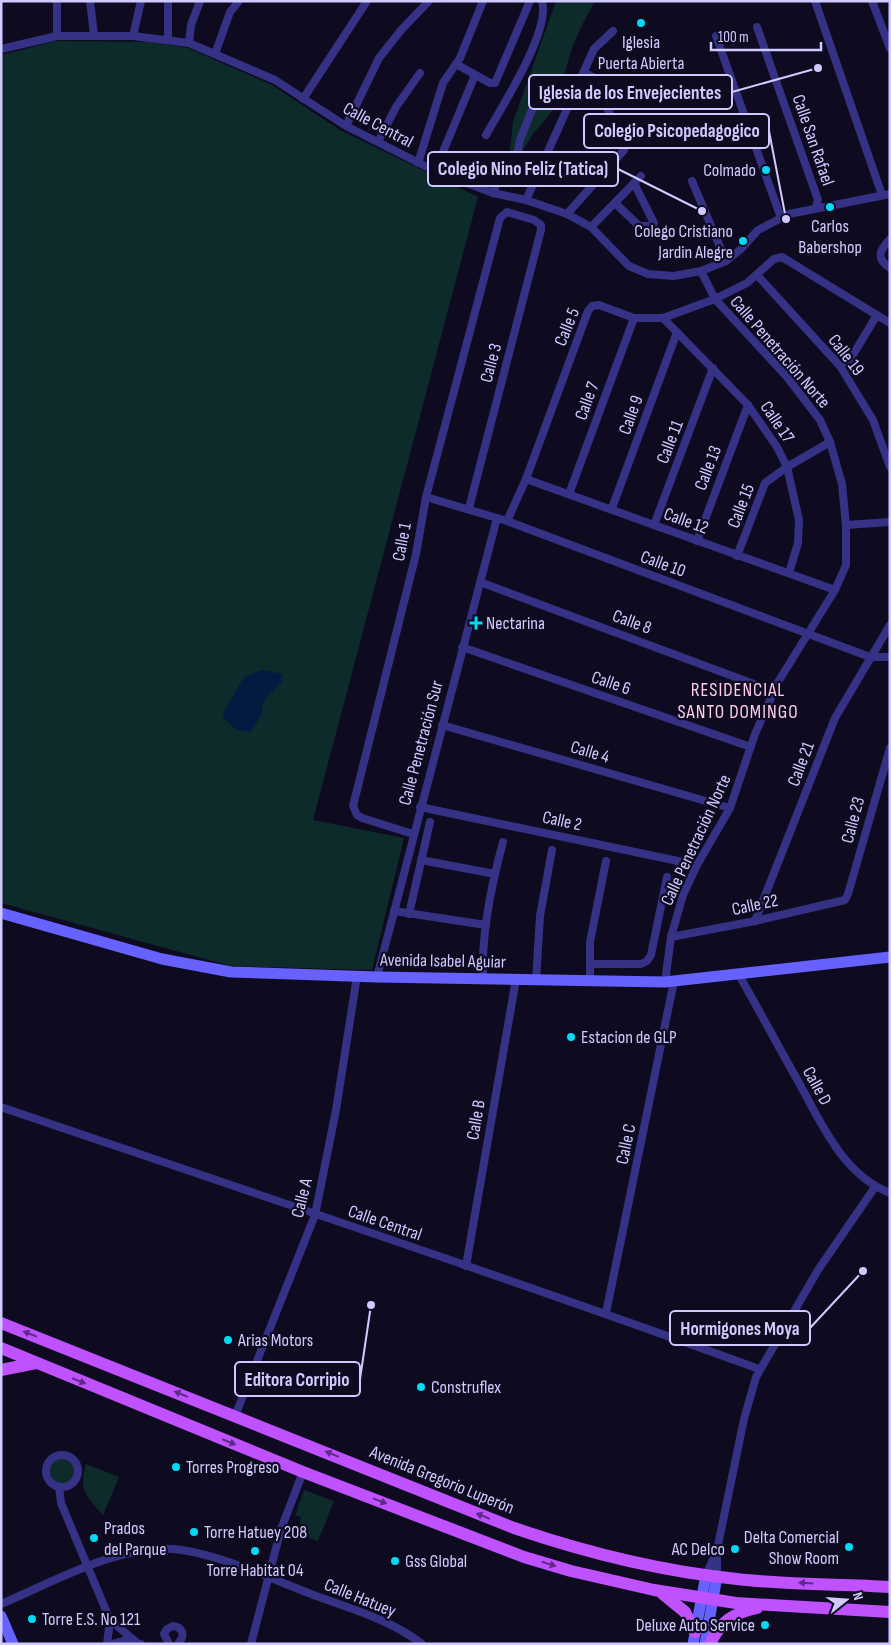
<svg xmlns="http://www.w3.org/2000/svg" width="891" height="1645" font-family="'Sofia Sans Condensed',sans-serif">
  <rect width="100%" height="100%" fill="#0e0b20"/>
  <!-- green -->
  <g fill="#0d2b2a">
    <path d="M 556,1 L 595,1 L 581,27 L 572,48 L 554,109 L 533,134 L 507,177 L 513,122 Z"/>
    <path d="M 56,41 L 149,42 L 188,48 L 272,85 L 340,130 L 478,197 L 313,820 L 404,838 L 372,970 L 231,966 L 1,903 L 1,55 Z"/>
    <circle cx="62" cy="1471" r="13"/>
    <path d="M 86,1464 L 119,1477 L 103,1515 C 87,1497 78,1490 86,1464 Z"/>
    <path d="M 304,1490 L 334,1501 L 318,1541 L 298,1534 L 301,1517 L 295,1515 Z"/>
  </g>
  <!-- water -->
  <path fill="#041a40" d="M 262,670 L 283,674 L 281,683 L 264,700 L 261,715 L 251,732 L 237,730 L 224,719 L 223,713 L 244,677 Z"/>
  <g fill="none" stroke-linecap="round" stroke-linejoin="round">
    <!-- street -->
    <g stroke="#353184" stroke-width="8">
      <path d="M 90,1 L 94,35"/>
      <path d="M 815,1 L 882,195"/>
      <path d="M 872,1 L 890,48"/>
      <path d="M 757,27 L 818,200 L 816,207"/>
      <path d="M 57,36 L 57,1"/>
      <path d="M 133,36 L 141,1"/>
      <path d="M 716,36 L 781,218"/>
      <path d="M 168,39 L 168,1"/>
      <path d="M 189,43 L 191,25 L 200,1"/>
      <path d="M 1,49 L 57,36 L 133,36 L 189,43 L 275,80 L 346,126 L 435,171 L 493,193 L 526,200 L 567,214 L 591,227 L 629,266 L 648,274 L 674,276 L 701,271 L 726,261 L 741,249 L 758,230 L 789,214 L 890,194"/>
      <path d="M 215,54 L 230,12 L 239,1"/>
      <path d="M 456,64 L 490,83 L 495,83 L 530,1"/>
      <path d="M 303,99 L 367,1"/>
      <path d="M 346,126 L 379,58 L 402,29 L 429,1"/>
      <path d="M 486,135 C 501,108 551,31 542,1"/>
      <path d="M 378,142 L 396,107 L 420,73"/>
      <path d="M 418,163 L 443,83 L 460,58 L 483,1"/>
      <path d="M 435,171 L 475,75"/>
      <path d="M 692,181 L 726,261"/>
      <path d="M 493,193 L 501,172 L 516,160 L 520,140 L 535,102"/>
      <path d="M 526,200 L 594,49 L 613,31"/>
      <path d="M 615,203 L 639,226 L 653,226 L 654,223 L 634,183"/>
      <path d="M 567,214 L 624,150 L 625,144 L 608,110 L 604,90 L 599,80 L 585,73"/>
      <path d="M 591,227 L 641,176"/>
      <path d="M 890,239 C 880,250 875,258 890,268"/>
      <path d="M 757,275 L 840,366 L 873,420 L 890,467"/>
      <path d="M 663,318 L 748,405 L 777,447 L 787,467 L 799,520 L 798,543 L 789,573"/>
      <path d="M 840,366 L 851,358 L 877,315"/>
      <path d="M 526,479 L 835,590"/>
      <path d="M 569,494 L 634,318"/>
      <path d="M 426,497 L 507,521 L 870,657 L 890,657"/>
      <path d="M 612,508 L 677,332"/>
      <path d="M 507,521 L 526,479 L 588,311 L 592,306 L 599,305 L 634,318 L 663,318 L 715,299 L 747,283 L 774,259 L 782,257 L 890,323"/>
      <path d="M 654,525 L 713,368"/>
      <path d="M 846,525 L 890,522"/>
      <path d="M 697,541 L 748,405"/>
      <path d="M 737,556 L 765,483 L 787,467 L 830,442"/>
      <path d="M 480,582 L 773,691"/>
      <path d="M 462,647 L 751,747"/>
      <path d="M 442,725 L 730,808"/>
      <path d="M 420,807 L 697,865"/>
      <path d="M 413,834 L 362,818 L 357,815 L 353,806 L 416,554 L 426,497 L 500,218 L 507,212 L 534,220 L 541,225 L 541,230 L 469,508"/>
      <path d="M 421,860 L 495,874"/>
      <path d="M 394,911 L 486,925"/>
      <path d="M 409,914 L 430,822"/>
      <path d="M 755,921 L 835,718 L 890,625"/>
      <path d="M 671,937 L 755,921 L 845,900 L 848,894 L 890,748"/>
      <path d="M 590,964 L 641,964 L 647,961 L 651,955 L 667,877"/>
      <path d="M 739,975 C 759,1010 778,1046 798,1081 C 821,1123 843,1175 890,1193"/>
      <path d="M 377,977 L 497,518"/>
      <path d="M 483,979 C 481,933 491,886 503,842"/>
      <path d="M 536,980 L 540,916 L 552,850"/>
      <path d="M 590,981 L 590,942 L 606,861"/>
      <path d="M 665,982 L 671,937 L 683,895 L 697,865 L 730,808 L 755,734 L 778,682 L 835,590 L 846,565 L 846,525 L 842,484 L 830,442 L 820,420 L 787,377 L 715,299 L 701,271"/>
      <path d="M 1,1107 C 254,1193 508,1278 759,1369"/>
      <path d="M 466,1266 L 516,979"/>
      <path d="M 606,1313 L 674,981"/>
      <path d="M 235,1416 L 315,1215 L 336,1110 L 357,976"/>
      <circle cx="62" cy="1471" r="16"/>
      <path d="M 59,1487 L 61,1503 L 110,1620 L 135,1641"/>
      <path d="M 706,1575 L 717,1550 L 744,1419 L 756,1377 L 818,1270 L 875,1187"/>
      <path d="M 717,1576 L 717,1550"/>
      <path d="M 1,1604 C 54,1582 123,1541 182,1550 C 226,1557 269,1578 311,1594 C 348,1608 390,1619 422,1644"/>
      <path d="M 107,1644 L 110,1620"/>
      <path d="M 112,1644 L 126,1640 L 141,1644"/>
      <path d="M 169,1644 L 164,1634 L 167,1629 L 173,1626 C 180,1627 184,1631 182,1638 L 178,1644"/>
      <path d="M 251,1644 L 281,1529 L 303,1472"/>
    </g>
    <!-- secondary -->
    <g stroke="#6661ff" stroke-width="11">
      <path d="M 1,913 L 162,959 L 231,972 L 377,977 L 665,982 L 890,957"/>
      <path d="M 1,1616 L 13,1644"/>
      <path d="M 693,1644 L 706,1575"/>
      <path d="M 705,1644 L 717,1576"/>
    </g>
    <!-- primary -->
    <g stroke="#bf51ff" stroke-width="12">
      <path d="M 1,1323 L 514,1528 C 587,1553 660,1571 737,1579 C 788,1585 839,1584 890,1587"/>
      <path d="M 1,1348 L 303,1472 L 524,1557 L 571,1571 L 654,1590 L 736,1603 L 890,1612"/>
      <path d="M 1,1370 L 36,1363"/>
      <path d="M 663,1594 L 685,1612 L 695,1632"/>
      <path d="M 710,1644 C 720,1622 733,1613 757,1608"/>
    </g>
  </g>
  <!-- one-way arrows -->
  <defs><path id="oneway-solid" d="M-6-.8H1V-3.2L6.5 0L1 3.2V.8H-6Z" transform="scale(1.25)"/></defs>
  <g fill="#5e2a84">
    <use href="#oneway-solid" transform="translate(30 1334) rotate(-159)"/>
    <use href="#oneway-solid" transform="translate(79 1381) rotate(22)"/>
    <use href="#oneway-solid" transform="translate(181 1394) rotate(-158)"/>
    <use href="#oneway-solid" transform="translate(229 1442) rotate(22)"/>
    <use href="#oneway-solid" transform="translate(332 1454) rotate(-158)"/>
    <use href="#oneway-solid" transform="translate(380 1501) rotate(21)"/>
    <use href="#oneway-solid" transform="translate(483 1516) rotate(-158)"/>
    <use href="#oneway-solid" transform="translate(549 1564) rotate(17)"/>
    <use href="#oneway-solid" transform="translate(806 1583) rotate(-177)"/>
  </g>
  <!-- markers -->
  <g fill="#00dbf5" stroke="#0e0b20" stroke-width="2">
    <circle cx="641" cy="23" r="5"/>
    <circle cx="766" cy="170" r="5"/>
    <circle cx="830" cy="207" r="5"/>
    <circle cx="743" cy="241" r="5"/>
    <path d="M473.5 615.5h5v5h5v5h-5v5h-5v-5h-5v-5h5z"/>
    <circle cx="571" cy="1037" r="5"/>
    <circle cx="228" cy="1340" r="5"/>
    <circle cx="421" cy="1387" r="5"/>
    <circle cx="176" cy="1467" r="5"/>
    <circle cx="194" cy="1532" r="5"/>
    <circle cx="94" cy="1538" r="5"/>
    <circle cx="849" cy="1547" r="5"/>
    <circle cx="735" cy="1549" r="5"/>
    <circle cx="255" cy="1551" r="5"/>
    <circle cx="395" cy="1561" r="5"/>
    <circle cx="32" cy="1619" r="5"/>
    <circle cx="765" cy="1625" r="5"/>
  </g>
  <g text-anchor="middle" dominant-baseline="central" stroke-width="4.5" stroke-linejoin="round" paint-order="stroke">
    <!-- poi labels -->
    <g font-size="18" fill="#d0caff" stroke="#0e0b20" text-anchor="start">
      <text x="641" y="42" text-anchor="middle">Iglesia<tspan x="641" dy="21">Puerta Abierta</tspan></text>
      <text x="756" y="170" text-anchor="end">Colmado</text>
      <text x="830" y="226" text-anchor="middle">Carlos<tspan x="830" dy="21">Babershop</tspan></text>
      <text x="733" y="231" text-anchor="end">Colego Cristiano<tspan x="733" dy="21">Jardin Alegre</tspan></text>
      <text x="486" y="623">Nectarina</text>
      <text x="581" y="1037">Estacion de GLP</text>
      <text x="238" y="1340">Arias Motors</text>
      <text x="431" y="1387">Construflex</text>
      <text x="186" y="1467">Torres Progreso</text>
      <text x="104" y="1528">Prados<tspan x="104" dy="21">del Parque</tspan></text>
      <text x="204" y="1532">Torre Hatuey 208</text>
      <text x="839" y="1537" text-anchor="end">Delta Comercial<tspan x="839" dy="21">Show Room</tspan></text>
      <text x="725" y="1549" text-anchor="end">AC Delco</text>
      <text x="405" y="1561">Gss Global</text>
      <text x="255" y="1570" text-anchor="middle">Torre Habitat 04</text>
      <text x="42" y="1619">Torre E.S. No 121</text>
      <text x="755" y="1625" text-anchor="end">Deluxe Auto Service</text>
    </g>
    <!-- street labels -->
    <g font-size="18" fill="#d0caff" stroke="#0e0b20">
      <text transform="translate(378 125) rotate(28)">Calle Central</text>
      <text transform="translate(813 140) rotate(71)">Calle San Rafael</text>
      <text transform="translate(567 327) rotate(-68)">Calle 5</text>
      <text transform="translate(780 352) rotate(49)">Calle Penetración Norte</text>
      <text transform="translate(846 355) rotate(52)">Calle 19</text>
      <text transform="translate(491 363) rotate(-75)">Calle 3</text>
      <text transform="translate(587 401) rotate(-70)">Calle 7</text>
      <text transform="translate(631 415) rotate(-70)">Calle 9</text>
      <text transform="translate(777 422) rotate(56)">Calle 17</text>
      <text transform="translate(670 442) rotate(-69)">Calle 11</text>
      <text transform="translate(708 468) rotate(-69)">Calle 13</text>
      <text transform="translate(741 506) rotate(-69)">Calle 15</text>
      <text transform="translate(686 521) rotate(20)">Calle 12</text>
      <text transform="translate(402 542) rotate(-79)">Calle 1</text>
      <text transform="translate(663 564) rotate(20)">Calle 10</text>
      <text transform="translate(632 622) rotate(20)">Calle 8</text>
      <text transform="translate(611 683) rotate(19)">Calle 6</text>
      <text transform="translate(421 743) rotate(-75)">Calle Penetración Sur</text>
      <text transform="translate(590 752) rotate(16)">Calle 4</text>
      <text transform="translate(801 764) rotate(-69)">Calle 21</text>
      <text transform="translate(853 820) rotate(-75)">Calle 23</text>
      <text transform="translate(562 821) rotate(12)">Calle 2</text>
      <text transform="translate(696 840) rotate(-65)">Calle Penetración Norte</text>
      <text transform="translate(755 905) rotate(-12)">Calle 22</text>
      <text transform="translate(443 961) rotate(1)">Avenida Isabel Aguiar</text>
      <text transform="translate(817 1086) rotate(61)">Calle D</text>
      <text transform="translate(476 1120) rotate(-80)">Calle B</text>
      <text transform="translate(626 1144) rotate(-78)">Calle C</text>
      <text transform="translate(302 1198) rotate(-76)">Calle A</text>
      <text transform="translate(385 1223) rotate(19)">Calle Central</text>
      <text transform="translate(442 1480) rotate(22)">Avenida Gregorio Luperón</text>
      <text transform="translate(360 1598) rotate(22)">Calle Hatuey</text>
    </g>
    <!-- neighbourhood labels -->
    <g font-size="19" letter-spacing="1" fill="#ffccec" stroke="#0e0b20">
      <text x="738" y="690">RESIDENCIAL<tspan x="738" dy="22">SANTO DOMINGO</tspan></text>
    </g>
  </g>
  <!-- callouts -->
  <path fill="none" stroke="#d0caff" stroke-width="2" d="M818 68L732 92M786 219L769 131M702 211L618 169M863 1271L810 1328M371 1305L360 1379"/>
  <g fill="#d0caff" stroke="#0e0b20" stroke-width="2">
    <circle cx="818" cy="68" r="5"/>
    <circle cx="786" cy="219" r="5"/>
    <circle cx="702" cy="211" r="5"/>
    <circle cx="863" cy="1271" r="5"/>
    <circle cx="371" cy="1305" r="5"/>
  </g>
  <g fill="#0e0b20" stroke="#d0caff" stroke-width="2">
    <rect x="529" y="75" width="203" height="34" rx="5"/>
    <rect x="584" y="114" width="185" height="34" rx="5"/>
    <rect x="428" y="152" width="190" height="34" rx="5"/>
    <rect x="670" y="1311" width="140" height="34" rx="5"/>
    <rect x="235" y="1362" width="125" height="34" rx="5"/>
  </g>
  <g font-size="19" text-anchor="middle" font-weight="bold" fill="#d0caff">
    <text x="630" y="99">Iglesia de los Envejecientes</text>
    <text x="677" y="137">Colegio Psicopedagogico</text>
    <text x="523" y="175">Colegio Nino Feliz (Tatica)</text>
    <text x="740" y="1335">Hormigones Moya</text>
    <text x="297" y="1386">Editora Corripio</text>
  </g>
  <!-- border -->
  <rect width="891" height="1645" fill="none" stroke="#d0caff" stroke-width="5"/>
  <!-- north arrow -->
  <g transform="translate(846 1600) rotate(73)" stroke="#0e0b20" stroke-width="4" paint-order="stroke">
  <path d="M0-4L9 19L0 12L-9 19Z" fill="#d0caff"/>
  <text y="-8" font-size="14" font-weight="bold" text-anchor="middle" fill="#d0caff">N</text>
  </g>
  <!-- scale -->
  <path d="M711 42v8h110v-8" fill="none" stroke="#d0caff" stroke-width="2.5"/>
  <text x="718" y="42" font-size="15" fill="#d0caff" stroke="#0e0b20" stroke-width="4" paint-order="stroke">100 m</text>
</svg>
